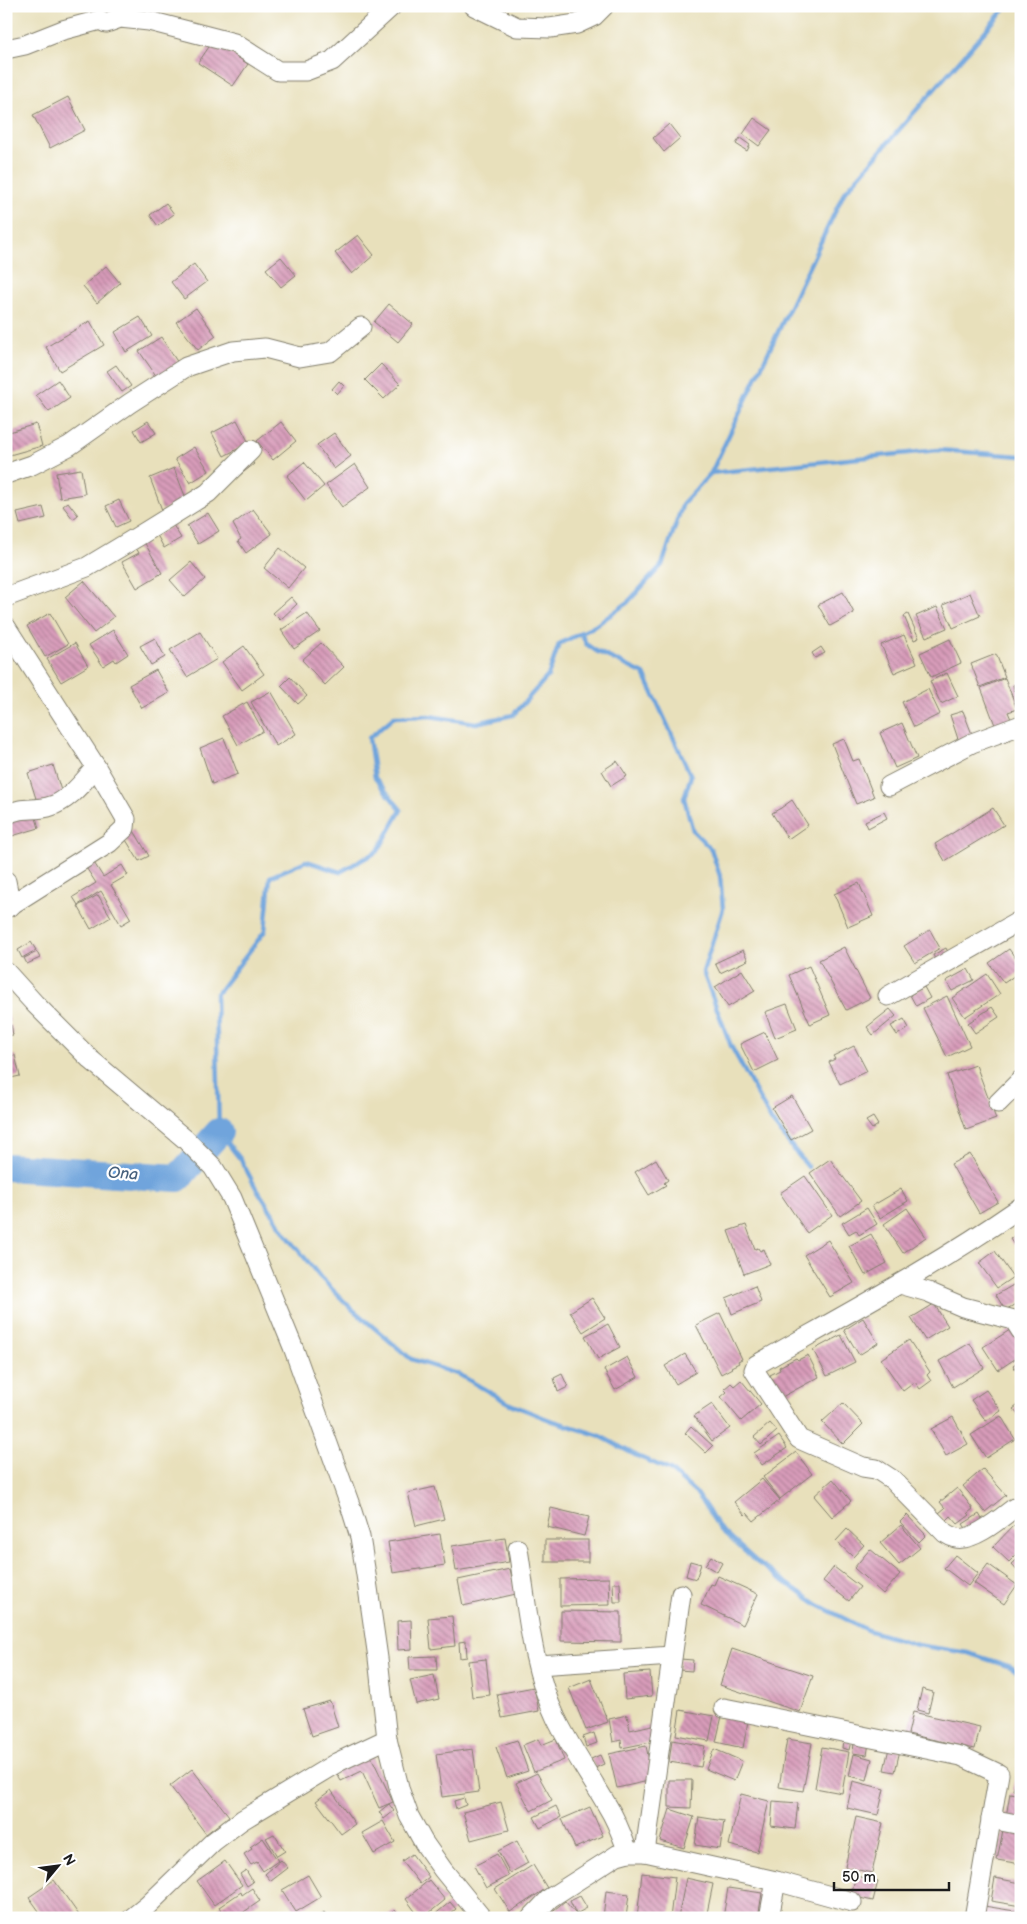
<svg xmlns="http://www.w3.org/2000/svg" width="1027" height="1924" font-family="'Balsamiq Sans',sans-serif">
  <defs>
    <pattern id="building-back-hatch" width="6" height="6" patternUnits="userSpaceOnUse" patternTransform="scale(1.25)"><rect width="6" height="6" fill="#d89cba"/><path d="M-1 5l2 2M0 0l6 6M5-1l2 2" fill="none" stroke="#ae7e96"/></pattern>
  </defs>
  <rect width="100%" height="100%" fill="#fff"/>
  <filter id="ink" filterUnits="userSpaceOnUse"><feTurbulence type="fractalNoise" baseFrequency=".02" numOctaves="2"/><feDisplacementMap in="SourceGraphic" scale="10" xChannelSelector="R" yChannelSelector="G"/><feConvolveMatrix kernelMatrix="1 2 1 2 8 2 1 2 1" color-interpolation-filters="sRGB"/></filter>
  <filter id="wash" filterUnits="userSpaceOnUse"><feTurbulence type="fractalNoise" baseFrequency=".0096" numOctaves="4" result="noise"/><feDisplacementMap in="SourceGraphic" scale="20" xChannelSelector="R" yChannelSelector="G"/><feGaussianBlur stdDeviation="1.12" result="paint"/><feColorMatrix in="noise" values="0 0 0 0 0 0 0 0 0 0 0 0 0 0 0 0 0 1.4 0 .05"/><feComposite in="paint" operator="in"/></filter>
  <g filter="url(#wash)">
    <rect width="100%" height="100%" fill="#e8e0bb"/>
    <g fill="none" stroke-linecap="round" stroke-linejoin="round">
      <!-- stream -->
      <g stroke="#6fa4dc" stroke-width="4.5">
        <path d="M 1007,6 L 844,193 L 711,473 L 683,503 L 662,565 L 627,603 L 595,626 L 559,644 L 548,676 L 513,715 L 476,723 L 429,716 L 394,717 L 369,738 L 375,778 L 401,810 L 378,851 L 340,872 L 306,861 L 270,877 L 265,931 L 216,995 L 219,1132 L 241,1160 L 255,1186 L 285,1233 L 320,1277 L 352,1309 L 411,1359 L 460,1375 L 510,1404 L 550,1420 L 598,1435 L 637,1456 L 670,1470 L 698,1495 L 720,1529 L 758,1563 L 818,1605 L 867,1630 L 917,1645 L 968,1653 L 1011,1667 L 1021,1675"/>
        <path d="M 711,473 L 938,450 L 1021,456"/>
        <path d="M 581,632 L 586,644 L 596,651 L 644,674 L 691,776 L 684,798 L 693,831 L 711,849 L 720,876 L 723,909 L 703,972 L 731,1046 L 772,1122 L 808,1167"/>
      </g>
      <!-- river -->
      <path stroke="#6fa4dc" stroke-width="28" d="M 6,1167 L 178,1178 L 219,1132"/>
    </g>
    <g id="blocks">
      <!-- building -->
      <g fill="url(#building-back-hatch)">
        <path d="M 213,41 L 248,64 L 233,86 L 198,63 Z"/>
        <path d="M 68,97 L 85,130 L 50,148 L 33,115 Z"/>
        <path d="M 754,118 L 771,130 L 759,146 L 743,134 Z"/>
        <path d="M 669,124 L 680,138 L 664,152 L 653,138 Z"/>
        <path d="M 740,138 L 750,145 L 747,151 L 736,144 Z"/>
        <path d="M 166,203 L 174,214 L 158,226 L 150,215 Z"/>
        <path d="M 358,235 L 374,255 L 352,274 L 335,253 Z"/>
        <path d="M 281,257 L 296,275 L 281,287 L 266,269 Z"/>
        <path d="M 194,264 L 207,282 L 184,299 L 171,282 Z"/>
        <path d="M 106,266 L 120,283 L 97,303 L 83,286 Z"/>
        <path d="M 389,304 L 413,324 L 398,342 L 374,322 Z"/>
        <path d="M 196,308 L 216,336 L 198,350 L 176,322 Z"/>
        <path d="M 140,317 L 152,336 L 126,352 L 115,332 Z"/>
        <path d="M 90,321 L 104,345 L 60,371 L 46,347 Z"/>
        <path d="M 161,337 L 178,363 L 157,377 L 139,351 Z"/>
        <path d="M 381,364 L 400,384 L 384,399 L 365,380 Z"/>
        <path d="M 116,365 L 131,386 L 122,392 L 107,371 Z"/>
        <path d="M 58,380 L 70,398 L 49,412 L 36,395 Z"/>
        <path d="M 339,381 L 344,386 L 337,394 L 332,389 Z"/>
        <path d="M 237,420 L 249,443 L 224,456 L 212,433 Z"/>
        <path d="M 148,421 L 156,433 L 141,442 L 134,430 Z"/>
        <path d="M 281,422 L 296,441 L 273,460 L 257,441 Z"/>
        <path d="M 36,424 L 42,446 L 6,456 L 6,433 Z"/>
        <path d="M 334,433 L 351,456 L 334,469 L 317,445 Z"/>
        <path d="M 194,447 L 209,471 L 190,483 L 175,459 Z"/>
        <path d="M 248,457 L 254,464 L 240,475 L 234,469 Z"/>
        <path d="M 304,462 L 324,486 L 306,501 L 287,476 Z"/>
        <path d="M 355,464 L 370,487 L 342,507 L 326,485 Z"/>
        <path d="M 174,468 L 187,501 L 162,510 L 150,478 Z"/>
        <path d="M 81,469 L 85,494 L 60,498 L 56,473 Z"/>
        <path d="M 119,500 L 129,521 L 116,527 L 106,506 Z"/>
        <path d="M 68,502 L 78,515 L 73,519 L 63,506 Z"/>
        <path d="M 43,507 L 46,518 L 20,524 L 17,513 Z"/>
        <path d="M 253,509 L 272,534 L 246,553 L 238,541 L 241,539 L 233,524 Z"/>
        <path d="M 208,513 L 219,531 L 198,544 L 187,526 Z"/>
        <path d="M 173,525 L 181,538 L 164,548 L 157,535 Z"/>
        <path d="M 143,540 L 162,573 L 137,588 L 122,562 L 139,553 L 134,544 Z"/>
        <path d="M 280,548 L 304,568 L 288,588 L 264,568 Z"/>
        <path d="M 191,562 L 205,579 L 185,597 L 170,580 Z"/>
        <path d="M 84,581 L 114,617 L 94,633 L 65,597 Z"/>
        <path d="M 843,592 L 854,613 L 830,626 L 818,605 Z"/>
        <path d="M 970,593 L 980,616 L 953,628 L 943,605 Z"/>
        <path d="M 291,597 L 297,604 L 280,620 L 273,613 Z"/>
        <path d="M 937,607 L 947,628 L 926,637 L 916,616 Z"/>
        <path d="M 50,613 L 68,644 L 45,657 L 27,626 Z"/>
        <path d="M 307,613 L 320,631 L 294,649 L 281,630 Z"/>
        <path d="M 908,614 L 919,638 L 914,640 L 904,616 Z"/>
        <path d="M 113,630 L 128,654 L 116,662 L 114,659 L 103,666 L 89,645 Z"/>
        <path d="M 200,632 L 217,659 L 187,677 L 170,650 Z"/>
        <path d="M 904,635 L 917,663 L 894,673 L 881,645 Z"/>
        <path d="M 155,638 L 165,657 L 151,665 L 140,646 Z"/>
        <path d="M 950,639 L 961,663 L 931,677 L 920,653 Z"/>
        <path d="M 75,643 L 88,666 L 61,682 L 47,659 Z"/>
        <path d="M 321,643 L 344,667 L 325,685 L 302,660 Z"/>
        <path d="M 244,646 L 264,674 L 242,690 L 222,662 Z"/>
        <path d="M 821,647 L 825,653 L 815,658 L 812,653 Z"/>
        <path d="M 996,654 L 1005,677 L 980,687 L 971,664 Z"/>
        <path d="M 156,670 L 169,693 L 142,708 L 129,685 Z"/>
        <path d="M 947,673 L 958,696 L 941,704 L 930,681 Z"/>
        <path d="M 290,677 L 307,696 L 298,704 L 281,686 Z"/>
        <path d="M 1005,678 L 1017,709 L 1008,712 L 1011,719 L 995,725 L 981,688 Z"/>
        <path d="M 1021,683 L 1021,710 L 1020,710 L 1013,685 Z"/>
        <path d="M 928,689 L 940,714 L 914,727 L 902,702 Z"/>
        <path d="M 271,691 L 296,734 L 276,746 L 251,702 Z"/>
        <path d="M 247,702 L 263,731 L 238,745 L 222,716 Z"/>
        <path d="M 963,711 L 972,734 L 958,739 L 950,715 Z"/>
        <path d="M 902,723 L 917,758 L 895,768 L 880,733 Z"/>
        <path d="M 224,738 L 238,774 L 212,784 L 200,748 Z"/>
        <path d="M 844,739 L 853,761 L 859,759 L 874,797 L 856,804 L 832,744 Z"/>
        <path d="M 617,761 L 627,776 L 611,786 L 602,771 Z"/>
        <path d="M 53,765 L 63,797 L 38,805 L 28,773 Z"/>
        <path d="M 792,800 L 808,825 L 788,839 L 772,813 L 781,808 Z"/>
        <path d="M 993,808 L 1004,825 L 945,861 L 935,844 Z"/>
        <path d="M 34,811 L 39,828 L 12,836 L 7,818 Z"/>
        <path d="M 884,812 L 887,818 L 868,828 L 865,821 Z"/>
        <path d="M 133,829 L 149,856 L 139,861 L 123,835 Z"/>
        <path d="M 93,861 L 103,877 L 122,865 L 128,875 L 111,885 L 131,919 L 121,925 L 101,891 L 78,905 L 73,897 L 96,883 L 85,866 Z"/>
        <path d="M 859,883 L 873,916 L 848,927 L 834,894 Z"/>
        <path d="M 98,895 L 111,917 L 91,929 L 78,906 Z"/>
        <path d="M 930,930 L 940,948 L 915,963 L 904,946 Z"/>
        <path d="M 31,942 L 36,950 L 22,958 L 18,950 Z"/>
        <path d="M 844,947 L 870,998 L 846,1010 L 819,960 Z"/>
        <path d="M 946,948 L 950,956 L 937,963 L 933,955 Z"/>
        <path d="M 1009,949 L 1021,966 L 1021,971 L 1004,983 L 989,963 Z"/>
        <path d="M 743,950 L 748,960 L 720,973 L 715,963 Z"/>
        <path d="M 37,952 L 40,958 L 27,964 L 24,958 Z"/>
        <path d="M 809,966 L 830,1015 L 810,1024 L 789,975 Z"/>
        <path d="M 968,969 L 974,980 L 952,991 L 946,981 Z"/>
        <path d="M 742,970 L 755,991 L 728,1007 L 715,987 Z"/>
        <path d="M 987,974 L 1000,994 L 965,1017 L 952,998 Z"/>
        <path d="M 924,987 L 930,998 L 916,1006 L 910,995 Z"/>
        <path d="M 947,996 L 970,1046 L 947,1057 L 923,1008 Z"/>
        <path d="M 787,1004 L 797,1029 L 775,1038 L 765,1012 Z"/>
        <path d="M 992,1007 L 999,1017 L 975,1033 L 968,1023 Z"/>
        <path d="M 890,1009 L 896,1016 L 873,1035 L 867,1027 Z"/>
        <path d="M 6,1010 L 10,1021 L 6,1022 Z"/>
        <path d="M 904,1019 L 909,1028 L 897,1035 L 891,1026 Z"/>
        <path d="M 11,1025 L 13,1035 L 6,1036 L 6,1026 Z"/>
        <path d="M 765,1032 L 778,1060 L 754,1072 L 740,1044 Z"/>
        <path d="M 854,1046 L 867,1071 L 840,1084 L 829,1062 L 835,1059 L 833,1056 Z"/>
        <path d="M 15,1055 L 20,1076 L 6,1079 L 6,1057 Z"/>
        <path d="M 976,1065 L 996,1119 L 966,1130 L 947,1075 Z"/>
        <path d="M 792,1096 L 811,1129 L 791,1140 L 772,1108 Z"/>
        <path d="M 873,1117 L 878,1125 L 872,1129 L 866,1121 Z"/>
        <path d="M 970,1154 L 998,1202 L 979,1213 L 951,1164 Z"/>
        <path d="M 656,1159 L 668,1180 L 664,1183 L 666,1185 L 649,1195 L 635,1172 Z"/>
        <path d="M 830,1159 L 861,1201 L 840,1216 L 810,1173 Z"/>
        <path d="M 805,1176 L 832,1215 L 807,1233 L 780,1193 Z"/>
        <path d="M 901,1189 L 908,1201 L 880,1218 L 872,1206 Z"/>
        <path d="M 867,1208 L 877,1224 L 859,1235 L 856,1230 L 849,1234 L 842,1223 Z"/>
        <path d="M 907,1208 L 926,1237 L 903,1253 L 884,1224 Z"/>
        <path d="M 746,1225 L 755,1249 L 758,1248 L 760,1251 L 764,1249 L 770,1264 L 744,1274 L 728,1231 Z"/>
        <path d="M 1021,1232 L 1021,1244 L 1019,1242 L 1014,1245 L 1010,1239 Z"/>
        <path d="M 871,1234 L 887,1263 L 865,1275 L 849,1246 Z"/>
        <path d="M 828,1240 L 854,1283 L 830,1297 L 804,1255 Z"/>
        <path d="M 995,1251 L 1013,1277 L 997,1288 L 979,1263 Z"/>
        <path d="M 1020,1281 L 1021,1301 L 1005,1310 L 996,1295 Z"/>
        <path d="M 755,1286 L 761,1302 L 732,1314 L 726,1298 Z"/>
        <path d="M 592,1298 L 605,1318 L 583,1332 L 570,1312 Z"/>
        <path d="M 934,1304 L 948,1326 L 925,1340 L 911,1318 Z"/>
        <path d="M 720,1313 L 742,1359 L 738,1361 L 739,1363 L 731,1367 L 732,1368 L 721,1374 L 696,1325 Z"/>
        <path d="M 863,1318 L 878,1343 L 859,1355 L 844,1330 Z"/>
        <path d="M 608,1324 L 620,1347 L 598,1359 L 585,1336 Z"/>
        <path d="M 1013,1328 L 1021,1341 L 1021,1355 L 998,1370 L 983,1347 Z"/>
        <path d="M 841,1335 L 855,1362 L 827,1376 L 813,1350 Z"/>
        <path d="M 909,1340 L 930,1372 L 927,1375 L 931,1381 L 920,1389 L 915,1382 L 903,1391 L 881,1359 Z"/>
        <path d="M 970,1343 L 984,1368 L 953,1387 L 939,1361 Z"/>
        <path d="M 685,1354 L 696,1372 L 676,1384 L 665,1366 Z"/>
        <path d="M 808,1355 L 819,1377 L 782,1397 L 770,1375 L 780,1370 L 779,1367 L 796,1358 L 798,1360 Z"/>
        <path d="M 627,1357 L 638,1377 L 615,1390 L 604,1370 Z"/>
        <path d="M 1021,1360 L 1021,1379 L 1013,1365 Z"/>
        <path d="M 562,1374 L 568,1387 L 558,1392 L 554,1378 Z"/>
        <path d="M 741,1380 L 761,1404 L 741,1421 L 721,1397 L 727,1392 L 724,1389 L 731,1383 L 734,1386 Z"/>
        <path d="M 986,1390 L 1001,1411 L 986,1421 L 971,1400 Z"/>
        <path d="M 843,1403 L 863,1424 L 843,1444 L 822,1422 Z"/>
        <path d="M 1021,1403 L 1021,1418 L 1013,1409 Z"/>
        <path d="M 712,1404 L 730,1428 L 712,1441 L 694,1416 Z"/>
        <path d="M 1001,1416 L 1015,1439 L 986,1458 L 971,1435 Z"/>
        <path d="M 953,1417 L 968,1444 L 946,1456 L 931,1429 Z"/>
        <path d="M 770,1423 L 777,1431 L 761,1445 L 754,1437 Z"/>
        <path d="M 691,1426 L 713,1446 L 706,1453 L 685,1433 Z"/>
        <path d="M 779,1436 L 787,1448 L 762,1465 L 754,1453 Z"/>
        <path d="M 796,1452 L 812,1474 L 780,1499 L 763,1477 Z"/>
        <path d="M 983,1469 L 1006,1495 L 985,1512 L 963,1486 Z"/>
        <path d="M 762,1479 L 780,1500 L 754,1521 L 747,1513 L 745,1515 L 734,1502 Z"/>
        <path d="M 833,1479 L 851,1501 L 832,1517 L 814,1496 Z"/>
        <path d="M 435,1487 L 444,1519 L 416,1526 L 408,1493 Z"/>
        <path d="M 957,1488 L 973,1509 L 968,1513 L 970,1515 L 958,1524 L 951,1516 L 946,1521 L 939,1513 L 945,1508 L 940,1502 Z"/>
        <path d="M 551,1508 L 589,1517 L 584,1536 L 547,1527 Z"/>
        <path d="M 979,1514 L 985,1524 L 970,1534 L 963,1524 Z"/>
        <path d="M 907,1515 L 926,1535 L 919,1542 L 900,1522 Z"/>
        <path d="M 901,1525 L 920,1548 L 899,1565 L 880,1543 Z"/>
        <path d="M 1014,1525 L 1021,1532 L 1021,1550 L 1009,1562 L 993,1547 Z"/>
        <path d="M 847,1529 L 864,1545 L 853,1557 L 836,1541 Z"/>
        <path d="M 440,1534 L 445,1565 L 393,1573 L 388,1542 Z"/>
        <path d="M 505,1538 L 509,1562 L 456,1571 L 452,1546 Z"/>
        <rect x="545" y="1540" width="43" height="22"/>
        <path d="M 870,1549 L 900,1574 L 883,1594 L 854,1568 Z"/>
        <path d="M 955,1555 L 978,1573 L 968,1586 L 944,1568 Z"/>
        <path d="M 711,1556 L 722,1563 L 717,1572 L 705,1565 Z"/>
        <path d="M 1021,1556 L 1021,1574 L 1012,1564 Z"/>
        <path d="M 690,1561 L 701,1564 L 696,1579 L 686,1576 Z"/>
        <path d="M 988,1564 L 1017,1585 L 1004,1604 L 974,1583 Z"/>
        <path d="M 834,1567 L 860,1587 L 849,1601 L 823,1581 Z"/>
        <path d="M 510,1569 L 516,1594 L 463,1606 L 458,1580 Z"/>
        <path d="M 718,1576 L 758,1594 L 743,1625 L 701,1605 L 711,1584 L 714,1585 Z"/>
        <path d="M 609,1578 L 610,1605 L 560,1606 L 560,1579 Z"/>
        <path d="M 613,1583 L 620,1583 L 621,1602 L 614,1602 Z"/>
        <path d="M 561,1611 L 621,1612 L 621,1642 L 561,1641 Z"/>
        <path d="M 452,1616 L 455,1646 L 431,1649 L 428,1618 Z"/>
        <path d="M 411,1620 L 412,1649 L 398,1650 L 397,1621 Z"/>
        <path d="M 466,1641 L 467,1657 L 460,1658 L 459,1642 Z"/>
        <path d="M 732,1649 L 813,1676 L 800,1712 L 720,1685 Z"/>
        <path d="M 436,1656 L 437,1670 L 410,1670 L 409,1657 Z"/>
        <path d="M 486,1659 L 490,1695 L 472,1697 L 468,1661 Z"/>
        <path d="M 680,1659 L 693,1660 L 692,1671 L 679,1670 Z"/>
        <path d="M 650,1672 L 652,1696 L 625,1699 L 623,1674 Z"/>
        <path d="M 434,1675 L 439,1699 L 416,1704 L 410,1680 Z"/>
        <path d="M 591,1679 L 608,1722 L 586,1730 L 569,1688 Z"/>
        <path d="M 534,1687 L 539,1711 L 502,1718 L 497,1694 Z"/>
        <path d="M 922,1689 L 933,1692 L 928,1713 L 917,1710 Z"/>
        <path d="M 330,1701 L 338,1727 L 312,1736 L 303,1709 Z"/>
        <path d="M 680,1710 L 714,1716 L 709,1741 L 676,1735 Z"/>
        <path d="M 913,1712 L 980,1727 L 975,1749 L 908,1734 Z"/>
        <path d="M 627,1715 L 630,1730 L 652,1725 L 656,1741 L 622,1748 L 621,1740 L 613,1742 L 609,1719 Z"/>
        <path d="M 722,1716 L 748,1721 L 743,1748 L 716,1742 Z"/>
        <path d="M 594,1733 L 597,1743 L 586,1747 L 583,1737 Z"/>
        <path d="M 538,1739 L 541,1745 L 556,1739 L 564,1760 L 534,1772 L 523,1745 Z"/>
        <path d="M 787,1739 L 812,1743 L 803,1791 L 779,1787 Z"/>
        <path d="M 517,1740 L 528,1771 L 507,1778 L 496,1747 Z"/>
        <path d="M 672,1740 L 705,1746 L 701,1767 L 669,1762 Z"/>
        <path d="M 843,1740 L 851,1741 L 849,1750 L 842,1748 Z"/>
        <path d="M 854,1742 L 869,1743 L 867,1755 L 853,1753 Z"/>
        <path d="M 646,1746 L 653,1780 L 617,1788 L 609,1754 Z"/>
        <path d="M 822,1747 L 849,1752 L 842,1793 L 815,1788 Z"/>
        <path d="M 889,1748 L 900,1750 L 895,1772 L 884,1770 Z"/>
        <path d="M 473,1749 L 479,1792 L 442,1797 L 436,1754 Z"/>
        <path d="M 714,1749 L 742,1761 L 734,1781 L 706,1769 Z"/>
        <path d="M 854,1754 L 872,1759 L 867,1780 L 849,1776 Z"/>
        <path d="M 600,1755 L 604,1764 L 595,1768 L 591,1759 Z"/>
        <path d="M 371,1756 L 393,1802 L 379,1808 L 362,1771 L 341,1781 L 336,1772 Z"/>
        <path d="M 192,1769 L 229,1816 L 206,1834 L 170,1786 Z"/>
        <path d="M 537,1773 L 552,1800 L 531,1811 L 516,1783 Z"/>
        <path d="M 1017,1775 L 1021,1776 L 1021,1792 L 1013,1790 Z"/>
        <path d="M 669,1780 L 692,1780 L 691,1808 L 669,1807 Z"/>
        <path d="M 853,1781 L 884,1789 L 878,1815 L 847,1808 Z"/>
        <path d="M 331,1790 L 355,1824 L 341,1834 L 316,1801 Z"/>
        <path d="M 1010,1793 L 1021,1795 L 1021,1820 L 1006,1817 Z"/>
        <path d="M 741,1794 L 769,1801 L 757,1852 L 729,1845 Z"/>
        <path d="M 464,1798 L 466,1805 L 456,1809 L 454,1801 Z"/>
        <path d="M 773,1801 L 798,1803 L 795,1829 L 771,1826 Z"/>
        <path d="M 501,1802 L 509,1830 L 471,1840 L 463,1812 Z"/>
        <path d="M 389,1804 L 394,1811 L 384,1819 L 379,1812 Z"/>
        <path d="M 556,1806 L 561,1817 L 540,1828 L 534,1817 Z"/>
        <path d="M 590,1807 L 603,1836 L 575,1848 L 562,1819 Z"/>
        <path d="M 670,1809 L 694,1817 L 684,1848 L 660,1841 Z"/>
        <path d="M 699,1817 L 724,1821 L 720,1849 L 695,1845 Z"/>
        <path d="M 856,1817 L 883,1823 L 872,1873 L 845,1867 Z"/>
        <path d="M 383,1821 L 395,1842 L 374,1854 L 362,1833 Z"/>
        <path d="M 1003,1830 L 1021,1833 L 1021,1864 L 997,1860 Z"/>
        <path d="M 274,1834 L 285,1851 L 277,1856 L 266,1838 Z"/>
        <path d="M 263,1838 L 278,1861 L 263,1871 L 257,1862 L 251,1865 L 244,1854 L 252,1849 L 250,1847 Z"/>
        <path d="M 517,1841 L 528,1863 L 510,1873 L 498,1851 Z"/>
        <path d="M 412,1854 L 429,1877 L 420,1884 L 402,1861 Z"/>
        <path d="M 497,1854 L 509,1876 L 486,1888 L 474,1866 Z"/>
        <path d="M 281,1860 L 288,1868 L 271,1881 L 265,1874 Z"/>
        <path d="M 225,1861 L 242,1885 L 214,1905 L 197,1881 Z"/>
        <path d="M 533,1865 L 547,1888 L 510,1912 L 495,1889 Z"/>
        <path d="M 246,1870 L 253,1882 L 247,1886 L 240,1874 Z"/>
        <path d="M 642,1873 L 675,1877 L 670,1918 L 637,1918 Z"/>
        <path d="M 308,1875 L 321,1897 L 296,1912 L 282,1890 Z"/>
        <path d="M 856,1876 L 878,1881 L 873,1901 L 851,1896 Z"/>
        <path d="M 686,1878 L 713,1884 L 706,1918 L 678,1918 Z"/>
        <path d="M 995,1878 L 1021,1883 L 1021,1906 L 991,1901 Z"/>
        <path d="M 54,1880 L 81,1918 L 44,1918 L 29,1897 Z"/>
        <path d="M 429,1880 L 445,1900 L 423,1918 L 420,1918 L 406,1899 Z"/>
        <path d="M 252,1888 L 260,1901 L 235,1918 L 226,1918 L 219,1907 L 241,1892 L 242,1895 Z"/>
        <path d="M 728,1888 L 762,1893 L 758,1918 L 723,1918 Z"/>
        <path d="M 606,1891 L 629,1894 L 626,1918 L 603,1918 Z"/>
        <path d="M 580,1896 L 587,1908 L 576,1914 L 570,1901 Z"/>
        <path d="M 565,1901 L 579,1918 L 544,1918 Z"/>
        <path d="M 450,1902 L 456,1909 L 445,1918 L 435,1918 L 433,1916 Z"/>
        <path d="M 984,1906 L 1021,1912 L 1021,1918 L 982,1918 Z"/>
        <path d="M 395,1910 L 401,1918 L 384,1918 Z"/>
        <path d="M 324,1912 L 329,1918 L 317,1918 Z"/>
      </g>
    </g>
  </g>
  <g filter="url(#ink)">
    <use href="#blocks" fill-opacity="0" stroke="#827e6c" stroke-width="1"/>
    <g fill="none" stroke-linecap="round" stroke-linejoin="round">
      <defs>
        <g id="minor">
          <path d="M 474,6 L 517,27 L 550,28 L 577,24 L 594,16 L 604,6"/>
          <path d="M 6,49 L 25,45 L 63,30 L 100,20 L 106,23 L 120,18 L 149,21 L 234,43 L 278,71 L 306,71 L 332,61 L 392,6"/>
          <path d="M 6,474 L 32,465 L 69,446 L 130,403 L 186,367 L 233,351 L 265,348 L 300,357 L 330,352 L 361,327"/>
          <path d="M 6,597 L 87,567 L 137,537 L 208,493 L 251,450"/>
          <path d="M 6,627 L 96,767 L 126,819 L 125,828 L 109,843 L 6,908"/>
          <path d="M 889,786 L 972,743 L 1021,725"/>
          <path d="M 6,815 C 22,806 33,811 48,807 C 68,802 83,782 96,767"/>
          <path d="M 6,881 L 11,906"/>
          <path d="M 6,972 L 35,1004 L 90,1059 L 185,1139 L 213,1167 L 232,1198 L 293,1347 L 350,1505 L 360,1537 L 367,1581 L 378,1658 L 387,1739 L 400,1791 L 409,1816 L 424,1843 L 443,1870 L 482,1918"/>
          <path d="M 888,996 L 1021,920"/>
          <path d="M 998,1103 L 1021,1080"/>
          <path d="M 1021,1207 C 936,1266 846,1314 756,1365 L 754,1370 L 799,1439 L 863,1467 L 876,1469 L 893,1480 L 945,1533 C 948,1535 952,1537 956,1538 C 973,1542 1001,1518 1014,1508 L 1021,1508"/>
          <path d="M 900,1284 L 928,1292 L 963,1307 L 1014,1320 L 1021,1331"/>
          <path d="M 518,1549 C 527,1605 531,1667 556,1718 C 571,1749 591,1777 608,1807 C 617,1821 622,1836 628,1852"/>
          <path d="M 538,1665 L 672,1656"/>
          <path d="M 724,1708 L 961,1756 L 999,1774 L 974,1918"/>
          <path d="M 991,1819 L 1021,1825"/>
          <path d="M 645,1852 L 681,1594"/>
          <path d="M 132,1918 L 147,1906 L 213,1842 L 242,1820 L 338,1762 L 387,1739"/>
          <path d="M 531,1918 L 550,1898 L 617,1855 L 628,1852 L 645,1852 L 776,1881 L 852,1902"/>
          <path d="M 769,1918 L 776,1881"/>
        </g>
      </defs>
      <!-- minor casing -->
      <use href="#minor" stroke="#827e6c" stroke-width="21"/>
      <!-- minor -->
      <use href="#minor" stroke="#fff" stroke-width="19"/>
    </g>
  </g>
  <g text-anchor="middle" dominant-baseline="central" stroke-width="4.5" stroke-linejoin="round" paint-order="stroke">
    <!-- water labels -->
    <g font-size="16" font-style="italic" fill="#46607c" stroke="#fff">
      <text transform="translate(123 1174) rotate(4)">Ona</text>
    </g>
  </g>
  <!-- margin -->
  <rect width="1027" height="1924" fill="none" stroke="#fff" stroke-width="25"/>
  <!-- north arrow -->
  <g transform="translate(58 1866) rotate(61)" stroke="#ffffff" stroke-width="4" paint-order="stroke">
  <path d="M0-4L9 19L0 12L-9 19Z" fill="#1c1c1c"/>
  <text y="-8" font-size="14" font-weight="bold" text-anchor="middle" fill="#1c1c1c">N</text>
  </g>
  <!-- scale -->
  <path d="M834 1882v8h115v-8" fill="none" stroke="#1c1c1c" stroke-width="2.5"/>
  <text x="842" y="1882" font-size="15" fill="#1c1c1c" stroke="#ffffff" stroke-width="4" paint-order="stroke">50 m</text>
</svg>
